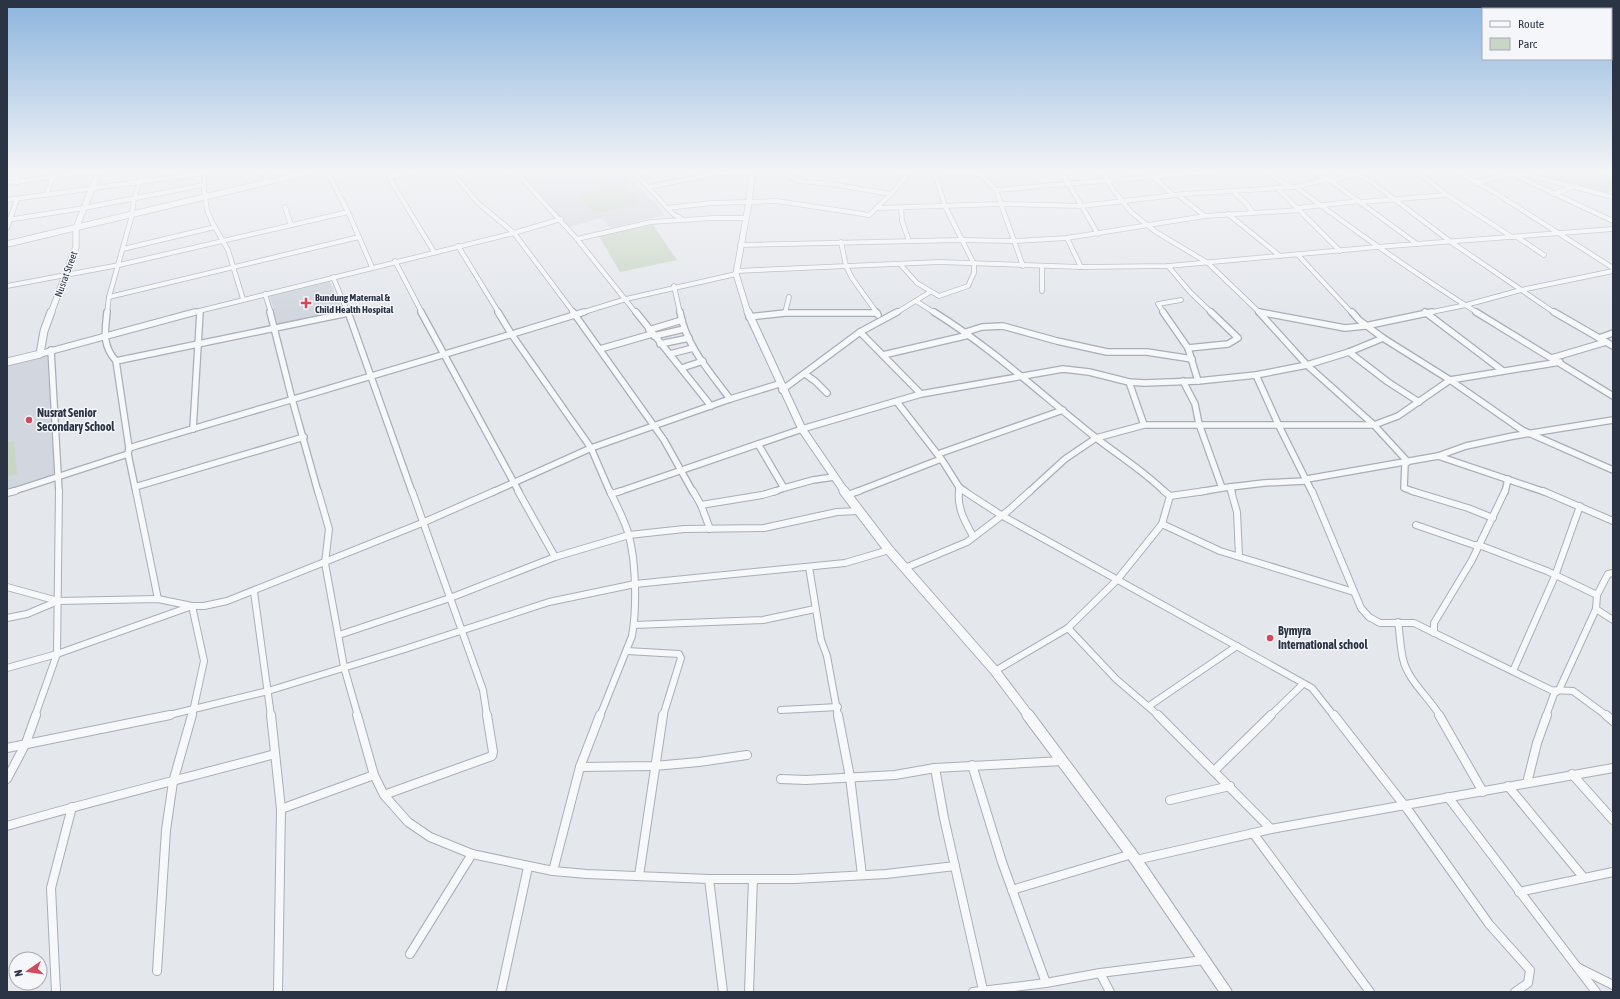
<svg xmlns="http://www.w3.org/2000/svg" width="1620" height="999" font-family="'Asap Condensed',sans-serif">
  <rect width="100%" height="100%" fill="#e4e7ec"/>
  <!-- built -->
  <g fill="#d2d6de">
    <path d="M 516,171 L 622,171 L 658,206 L 664,215 L 610,228 L 602,218 L 569,227 Z"/>
    <path d="M 328,278 L 344,312 L 278,325 L 269,294 Z"/>
    <path d="M 47,354 L 55,475 L 7,490 L 7,365 Z"/>
  </g>
  <!-- green -->
  <g fill="#c9d6c5">
    <path d="M 1518,171 L 1600,171 L 1613,177 L 1613,191 L 1605,193 Z"/>
    <path d="M 620,185 L 638,198 L 639,203 L 610,211 L 595,212 L 578,197 Z"/>
    <path d="M 653,225 L 677,260 L 620,272 L 599,236 Z"/>
    <path d="M 14,441 L 17,474 L 7,477 L 7,443 Z"/>
  </g>
  <g fill="none" stroke-linecap="round" stroke-linejoin="round">
    <defs>
      <g id="minor-far3">
        <path d="M 205,171 L 204,190 L 207,210 L 212,222 L 228,250 L 243,299"/>
        <path d="M 327,171 L 348,212 L 372,267"/>
        <path d="M 385,171 L 434,252"/>
        <path d="M 451,171 L 478,203 L 514,233 L 574,313"/>
        <path d="M 515,171 L 577,239 L 636,313"/>
        <path d="M 633,171 L 673,214 L 682,219"/>
        <path d="M 786,171 L 789,172 L 790,177 L 799,181 L 830,184 L 891,194"/>
        <path d="M 897,171 L 909,173"/>
        <path d="M 942,171 L 980,174 L 996,190 L 1023,266"/>
        <path d="M 1061,171 L 1098,234"/>
        <path d="M 1103,171 L 1111,187 L 1131,212 L 1156,232 L 1208,263 L 1260,313"/>
        <path d="M 1150,171 L 1154,177 L 1173,195"/>
        <path d="M 1265,171 L 1290,187"/>
        <path d="M 1310,171 L 1331,181 L 1417,244"/>
        <path d="M 1350,171 L 1369,180 L 1451,242 L 1555,313"/>
        <path d="M 1416,171 L 1447,195 L 1512,237"/>
        <path d="M 1455,171 L 1494,192 L 1613,268"/>
        <path d="M 1506,171 L 1613,221"/>
        <path d="M 1513,171 L 1613,197"/>
        <path d="M 1602,171 L 1613,176"/>
        <path d="M 390,177 L 418,171"/>
        <path d="M 1331,181 L 1363,171"/>
        <path d="M 17,182 L 19,171"/>
        <path d="M 7,183 L 96,171"/>
        <path d="M 265,183 L 266,171"/>
        <path d="M 1476,183 L 1510,174"/>
        <path d="M 649,187 L 712,174 L 749,171"/>
        <path d="M 1296,187 C 1355,231 1415,274 1478,313"/>
        <path d="M 1277,188 L 1340,251"/>
        <path d="M 996,190 L 1219,171"/>
        <path d="M 1232,191 L 1246,203 L 1253,213"/>
        <path d="M 1553,194 L 1576,186"/>
        <path d="M 46,195 L 53,177"/>
        <path d="M 1178,195 L 1205,216"/>
        <path d="M 7,200 L 205,173"/>
        <path d="M 1362,202 L 1447,195"/>
        <path d="M 285,207 L 291,225"/>
        <path d="M 901,207 L 902,221 L 909,241"/>
        <path d="M 667,208 L 712,203 L 777,201 L 869,215 L 891,194 L 911,171"/>
        <path d="M 877,208 L 1002,204 L 1081,206 L 1184,194 L 1296,187 L 1327,179"/>
        <path d="M 1298,208 L 1359,201"/>
        <path d="M 1228,214 L 1280,256"/>
        <path d="M 7,220 L 84,208 L 203,185"/>
        <path d="M 7,228 L 17,199"/>
        <path d="M 1517,237 L 1544,255"/>
        <path d="M 1067,238 L 1081,267"/>
        <path d="M 577,239 L 651,222 L 714,218 L 745,218"/>
        <path d="M 841,242 L 846,266 L 852,278 L 877,313"/>
        <path d="M 740,245 L 961,240 L 1014,241 L 1067,238 L 1205,216 L 1300,210"/>
        <path d="M 458,246 L 499,313"/>
        <path d="M 123,249 L 215,227"/>
        <path d="M 1298,255 L 1352,313"/>
        <path d="M 395,261 L 422,313"/>
        <path d="M 900,264 L 917,283 L 939,296 L 968,286 L 974,273 L 974,264 L 945,206 L 934,171"/>
        <path d="M 1042,266 L 1042,291"/>
        <path d="M 1168,266 L 1191,293 L 1212,313"/>
        <path d="M 736,271 L 939,262 L 1081,267 L 1168,266 L 1377,247 L 1613,229"/>
        <path d="M 333,277 L 348,313"/>
        <path d="M 7,286 L 119,265 L 348,212"/>
        <path d="M 674,286 L 680,313"/>
        <path d="M 265,294 L 271,313"/>
        <path d="M 109,297 L 359,237"/>
        <path d="M 916,301 L 935,313"/>
        <path d="M 1259,312 L 1265,313"/>
        <path d="M 1425,312 L 1426,313"/>
        <path d="M 107,313 L 109,297 L 132,215 L 134,199 L 143,171"/>
        <path d="M 191,313 L 514,233 L 561,219"/>
        <path d="M 200,313 L 200,311"/>
        <path d="M 581,313 L 626,299 L 736,274"/>
        <path d="M 784,313 L 877,313"/>
        <path d="M 785,313 L 789,297"/>
        <path d="M 896,313 L 930,292"/>
        <path d="M 1164,313 L 1158,304 L 1181,300"/>
        <path d="M 1427,313 L 1466,305 L 1521,290 L 1613,271"/>
      </g>
      <g id="minor-far2">
        <path d="M 107,312 C 105,332 102,345 116,361"/>
        <path d="M 270,312 L 292,399 L 318,492"/>
        <path d="M 348,312 L 412,492"/>
        <path d="M 421,312 L 519,492"/>
        <path d="M 498,312 L 512,335 L 591,448 L 610,492"/>
        <path d="M 573,312 L 664,440 L 693,492"/>
        <path d="M 636,312 L 711,406"/>
        <path d="M 680,312 C 686,346 710,372 730,399"/>
        <path d="M 876,312 L 878,315"/>
        <path d="M 934,312 C 992,348 1042,395 1095,437 C 1119,456 1144,471 1165,492"/>
        <path d="M 1163,312 L 1188,348 L 1198,381"/>
        <path d="M 1259,312 L 1307,365 L 1374,425 L 1398,416 L 1450,380 L 1560,362"/>
        <path d="M 1259,312 L 1345,328 L 1365,326 L 1432,312"/>
        <path d="M 1352,312 L 1359,320 L 1383,338 L 1450,380 L 1522,430 L 1613,470"/>
        <path d="M 1425,312 L 1503,371"/>
        <path d="M 1476,312 L 1613,396"/>
        <path d="M 1554,312 L 1613,346"/>
        <path d="M 749,317 L 785,313 L 877,313"/>
        <path d="M 649,330 L 682,320"/>
        <path d="M 860,332 L 921,394"/>
        <path d="M 966,332 L 982,327 L 1003,326 L 1057,341 L 1107,352 L 1147,352 L 1192,359"/>
        <path d="M 654,336 L 684,329"/>
        <path d="M 1599,338 L 1613,333"/>
        <path d="M 660,344 L 689,338"/>
        <path d="M 1188,348 L 1228,344 L 1238,338 L 1211,312"/>
        <path d="M 600,349 L 652,334"/>
        <path d="M 51,350 L 59,492"/>
        <path d="M 1349,352 L 1388,382 L 1419,402"/>
        <path d="M 40,354 L 195,312"/>
        <path d="M 670,354 L 693,348"/>
        <path d="M 883,355 L 969,335"/>
        <path d="M 1552,358 L 1606,342"/>
        <path d="M 682,368 L 703,361"/>
        <path d="M 805,374 L 815,381 L 827,393"/>
        <path d="M 1256,375 L 1279,426 L 1312,492"/>
        <path d="M 1183,381 L 1195,404 L 1199,424 L 1222,488 L 1199,492"/>
        <path d="M 1129,382 L 1144,425"/>
        <path d="M 782,390 L 860,332 L 897,312"/>
        <path d="M 897,402 L 942,460 L 959,487 L 966,492"/>
        <path d="M 193,429 L 200,312"/>
        <path d="M 758,444 L 784,488 L 813,480 L 834,477"/>
        <path d="M 129,448 C 281,402 433,359 584,312"/>
        <path d="M 938,454 L 1063,410"/>
        <path d="M 1438,456 L 1545,492"/>
        <path d="M 135,487 L 304,437"/>
        <path d="M 1230,487 L 1232,492"/>
        <path d="M 1222,488 L 1264,483 L 1305,481 L 1307,479 L 1438,456 L 1466,446 L 1513,436 L 1613,420"/>
        <path d="M 11,492 L 128,454"/>
        <path d="M 136,492 L 128,454 L 129,448 L 116,361 L 348,313"/>
        <path d="M 493,492 L 591,448 L 730,399 L 779,384"/>
        <path d="M 618,492 L 802,429 L 921,394 L 1063,369 L 1089,372 L 1129,382 L 1144,383 L 1198,381 L 1256,375 L 1307,365 L 1349,352 L 1383,338"/>
        <path d="M 773,492 L 784,488"/>
        <path d="M 856,492 L 941,459"/>
        <path d="M 959,492 L 959,487"/>
        <path d="M 1029,492 L 1065,459 L 1096,438 L 1144,425 L 1374,425 L 1408,462 L 1405,464 L 1404,488 L 1415,492"/>
        <path d="M 1505,492 L 1508,479"/>
      </g>
      <g id="minor-far1">
        <path d="M 136,491 L 158,599"/>
        <path d="M 318,491 L 329,529 L 325,563 L 344,667 L 358,716"/>
        <path d="M 412,491 L 483,690 L 487,716"/>
        <path d="M 518,491 L 555,557"/>
        <path d="M 693,491 L 701,505 L 710,529"/>
        <path d="M 959,491 C 957,508 965,522 973,536"/>
        <path d="M 964,491 L 1001,515 L 1312,688 L 1334,716"/>
        <path d="M 1231,491 L 1237,512 L 1239,556"/>
        <path d="M 1312,491 L 1361,608 L 1369,617 L 1380,623 L 1414,623 L 1551,690 L 1573,691 L 1607,716"/>
        <path d="M 1412,491 L 1468,508 L 1493,518"/>
        <path d="M 1543,491 L 1613,521"/>
        <path d="M 7,493 L 15,491"/>
        <path d="M 611,494 L 621,491"/>
        <path d="M 847,495 L 859,491"/>
        <path d="M 1170,496 L 1205,491"/>
        <path d="M 701,505 L 762,495 L 776,491"/>
        <path d="M 1162,524 L 1220,551 L 1354,592"/>
        <path d="M 1416,525 L 1474,545 L 1479,545 L 1547,571 L 1597,595"/>
        <path d="M 809,567 L 821,640 L 827,656 L 838,716"/>
        <path d="M 905,568 L 967,542 L 1009,510 L 1030,491"/>
        <path d="M 7,587 L 58,601 L 158,599 L 192,606 L 204,606 L 227,601 L 422,523 L 495,491"/>
        <path d="M 254,592 L 271,716"/>
        <path d="M 1596,609 L 1613,620"/>
        <path d="M 7,618 L 27,614 L 58,601"/>
        <path d="M 1398,622 C 1400,634 1400,647 1403,659 C 1408,681 1429,697 1440,716"/>
        <path d="M 634,625 L 763,620 L 815,609"/>
        <path d="M 1068,628 L 1116,679 L 1159,716"/>
        <path d="M 1434,633 L 1434,623 L 1472,560 L 1505,491"/>
        <path d="M 339,635 L 450,598 L 555,557 L 629,535 L 684,529 L 764,528 L 837,512 L 859,511"/>
        <path d="M 627,651 L 679,654 L 681,658 L 663,716"/>
        <path d="M 7,668 L 57,654 L 192,606 L 204,661 L 192,716"/>
        <path d="M 995,671 L 1068,628 L 1117,580 L 1162,524 L 1170,496 L 1164,491"/>
        <path d="M 1513,671 L 1555,576 L 1580,506"/>
        <path d="M 1149,706 L 1237,646"/>
        <path d="M 781,710 L 838,707"/>
        <path d="M 35,716 L 57,654 L 59,491"/>
        <path d="M 165,716 L 268,691 L 405,649 L 549,602 L 635,584 L 845,563 L 889,550"/>
        <path d="M 600,716 L 632,636 C 637,608 636,563 629,536 C 625,520 616,505 610,491"/>
        <path d="M 1270,716 L 1303,684"/>
        <path d="M 1546,716 L 1554,694 L 1559,690 L 1596,609 L 1597,595 L 1608,574 L 1613,573"/>
      </g>
      <g id="minor">
        <path d="M 271,715 L 281,809 L 278,992"/>
        <path d="M 357,715 L 374,775 L 384,795 L 408,822 L 430,837 L 472,854 L 553,871 L 587,874 L 709,879 L 723,992"/>
        <path d="M 838,715 L 850,777 L 862,875"/>
        <path d="M 1158,715 L 1271,829"/>
        <path d="M 1334,715 L 1408,810 L 1489,924 L 1530,970 L 1528,983 L 1515,992"/>
        <path d="M 1439,715 L 1483,792"/>
        <path d="M 1606,715 L 1613,721"/>
        <path d="M 7,748 L 170,715"/>
        <path d="M 972,765 L 1002,862 L 1046,983"/>
        <path d="M 580,767 L 654,766 L 699,762 L 747,755"/>
        <path d="M 935,768 L 944,818 L 983,990"/>
        <path d="M 1214,771 L 1271,715"/>
        <path d="M 1572,774 L 1613,820"/>
        <path d="M 7,779 L 26,743 L 36,715"/>
        <path d="M 781,779 L 806,780 L 895,775 L 935,768 L 1062,761"/>
        <path d="M 1527,783 L 1537,743 L 1547,715"/>
        <path d="M 1508,786 L 1584,878"/>
        <path d="M 384,795 L 492,756 L 493,752 L 487,715"/>
        <path d="M 1448,797 L 1596,992"/>
        <path d="M 1170,800 L 1230,786"/>
        <path d="M 281,809 L 374,775"/>
        <path d="M 7,826 C 96,800 186,778 275,754"/>
        <path d="M 1253,833 L 1370,992"/>
        <path d="M 1136,860 L 1271,829 L 1613,768"/>
        <path d="M 553,871 L 580,767 L 600,715"/>
        <path d="M 639,876 L 663,715"/>
        <path d="M 709,879 L 795,879 L 886,874 L 955,866"/>
        <path d="M 1012,890 L 1132,854"/>
        <path d="M 1519,892 L 1613,872"/>
        <path d="M 410,954 L 472,854"/>
        <path d="M 1577,967 L 1613,985"/>
        <path d="M 157,971 L 166,830 L 173,782 L 192,715"/>
        <path d="M 1100,973 L 1110,992"/>
        <path d="M 56,992 L 51,888 L 72,807"/>
        <path d="M 501,992 L 528,867"/>
        <path d="M 749,992 L 753,879"/>
        <path d="M 973,992 L 1046,983 L 1100,973 L 1204,960"/>
      </g>
      <g id="tertiary-far3">
        <path d="M 7,244 L 314,171"/>
        <path d="M 51,313 L 76,247 L 76,228 L 99,171"/>
        <path d="M 748,313 L 736,274 L 749,202 L 752,171"/>
      </g>
      <g id="tertiary-far2">
        <path d="M 748,312 L 802,429 L 845,492"/>
        <path d="M 7,362 L 40,354 L 44,331 L 51,312"/>
      </g>
      <path id="tertiary-far1" d="M 844,491 L 889,550 L 995,671 L 1029,716"/>
      <path id="tertiary" d="M 1028,715 L 1136,860 L 1226,992"/>
    </defs>
    <!-- minor-far3 casing -->
    <use href="#minor-far3" stroke="#a9aeb7" stroke-width="5.5"/>
    <!-- minor-far2 casing -->
    <use href="#minor-far2" stroke="#a9aeb7" stroke-width="8"/>
    <!-- minor-far1 casing -->
    <use href="#minor-far1" stroke="#a9aeb7" stroke-width="8"/>
    <!-- minor casing -->
    <use href="#minor" stroke="#a9aeb7" stroke-width="10"/>
    <!-- tertiary-far3 casing -->
    <use href="#tertiary-far3" stroke="#a9aeb7" stroke-width="7"/>
    <!-- tertiary-far2 casing -->
    <use href="#tertiary-far2" stroke="#a9aeb7" stroke-width="9"/>
    <!-- tertiary-far1 casing -->
    <use href="#tertiary-far1" stroke="#a9aeb7" stroke-width="11"/>
    <!-- tertiary casing -->
    <use href="#tertiary" stroke="#a9aeb7" stroke-width="13"/>
    <!-- minor-far3 -->
    <use href="#minor-far3" stroke="#f7f8fa" stroke-width="4"/>
    <!-- minor-far2 -->
    <use href="#minor-far2" stroke="#f7f8fa" stroke-width="5.5"/>
    <!-- minor-far1 -->
    <use href="#minor-far1" stroke="#f7f8fa" stroke-width="6"/>
    <!-- minor -->
    <use href="#minor" stroke="#f7f8fa" stroke-width="8"/>
    <!-- tertiary-far3 -->
    <use href="#tertiary-far3" stroke="#f7f8fa" stroke-width="5.5"/>
    <!-- tertiary-far2 -->
    <use href="#tertiary-far2" stroke="#f7f8fa" stroke-width="7"/>
    <!-- tertiary-far1 -->
    <use href="#tertiary-far1" stroke="#f7f8fa" stroke-width="9"/>
    <!-- tertiary -->
    <use href="#tertiary" stroke="#f7f8fa" stroke-width="11"/>
  </g>
  <!-- sky -->
  <linearGradient id="sky" x2="0" y2="1"><stop stop-color="#8bb4dd"/><stop offset="0.55" stop-color="#f3f4f6"/><stop offset="1" stop-color="#f3f4f6" stop-opacity="0"/></linearGradient>
  <rect width="1620" height="311" fill="url(#sky)"/>
  <!-- markers -->
  <g fill="#d1495b" stroke="#f4f6f9" stroke-width="1.5">
    <path d="M304 297h4v4h4v4h-4v4h-4v-4h-4v-4h4z"/>
    <circle cx="29" cy="420" r="4"/>
    <circle cx="1270" cy="638" r="4"/>
  </g>
  <g text-anchor="middle" dominant-baseline="central" stroke-width="3" stroke-linejoin="round" paint-order="stroke">
    <!-- far-street labels -->
    <g font-size="10" fill="#2b3445" stroke="#f4f6f9">
      <text transform="translate(66 274) rotate(-70)">Nusrat Street</text>
    </g>
    <!-- far-poi labels -->
    <g font-size="10" font-weight="bold" fill="#2b3445" stroke="#f4f6f9" text-anchor="start">
      <text x="315" y="297">Bundung Maternal &amp;<tspan x="315" dy="12">Child Health Hospital</tspan></text>
    </g>
    <!-- poi labels -->
    <g font-size="12" font-weight="bold" fill="#2b3445" stroke="#f4f6f9" text-anchor="start">
      <text x="37" y="413">Nusrat Senior<tspan x="37" dy="14">Secondary School</tspan></text>
      <text x="1278" y="631">Bymyra<tspan x="1278" dy="14">International school</tspan></text>
    </g>
  </g>
  <!-- border -->
  <rect width="1620" height="999" fill="none" stroke="#2b3445" stroke-width="16"/>
  <!-- legend -->
  <rect x="1482" y="8" width="130" height="52" fill="#f4f6f9" stroke="#a4a8b1"/>
  <rect x="1490" y="21" width="20" height="6" fill="#f7f8fa" stroke="#a4a8b1"/>
  <text x="1518" y="28" font-size="12" fill="#2b3445">Route</text>
  <rect x="1490" y="38" width="20" height="12" fill="#c9d6c5" stroke="#a4a8b1"/>
  <text x="1518" y="48" font-size="12" fill="#2b3445">Parc</text>
  <!-- north arrow -->
  <g transform="translate(28 971) rotate(257)"><circle r="19" fill="#f4f6f9" stroke="#a4a8b1"/>
  <path d="M0-3L7 15L0 10L-7 15Z" fill="#d1495b"/>
  <text y="-6" font-size="11" font-weight="bold" text-anchor="middle" fill="#2b3445">N</text>
  </g>
</svg>
